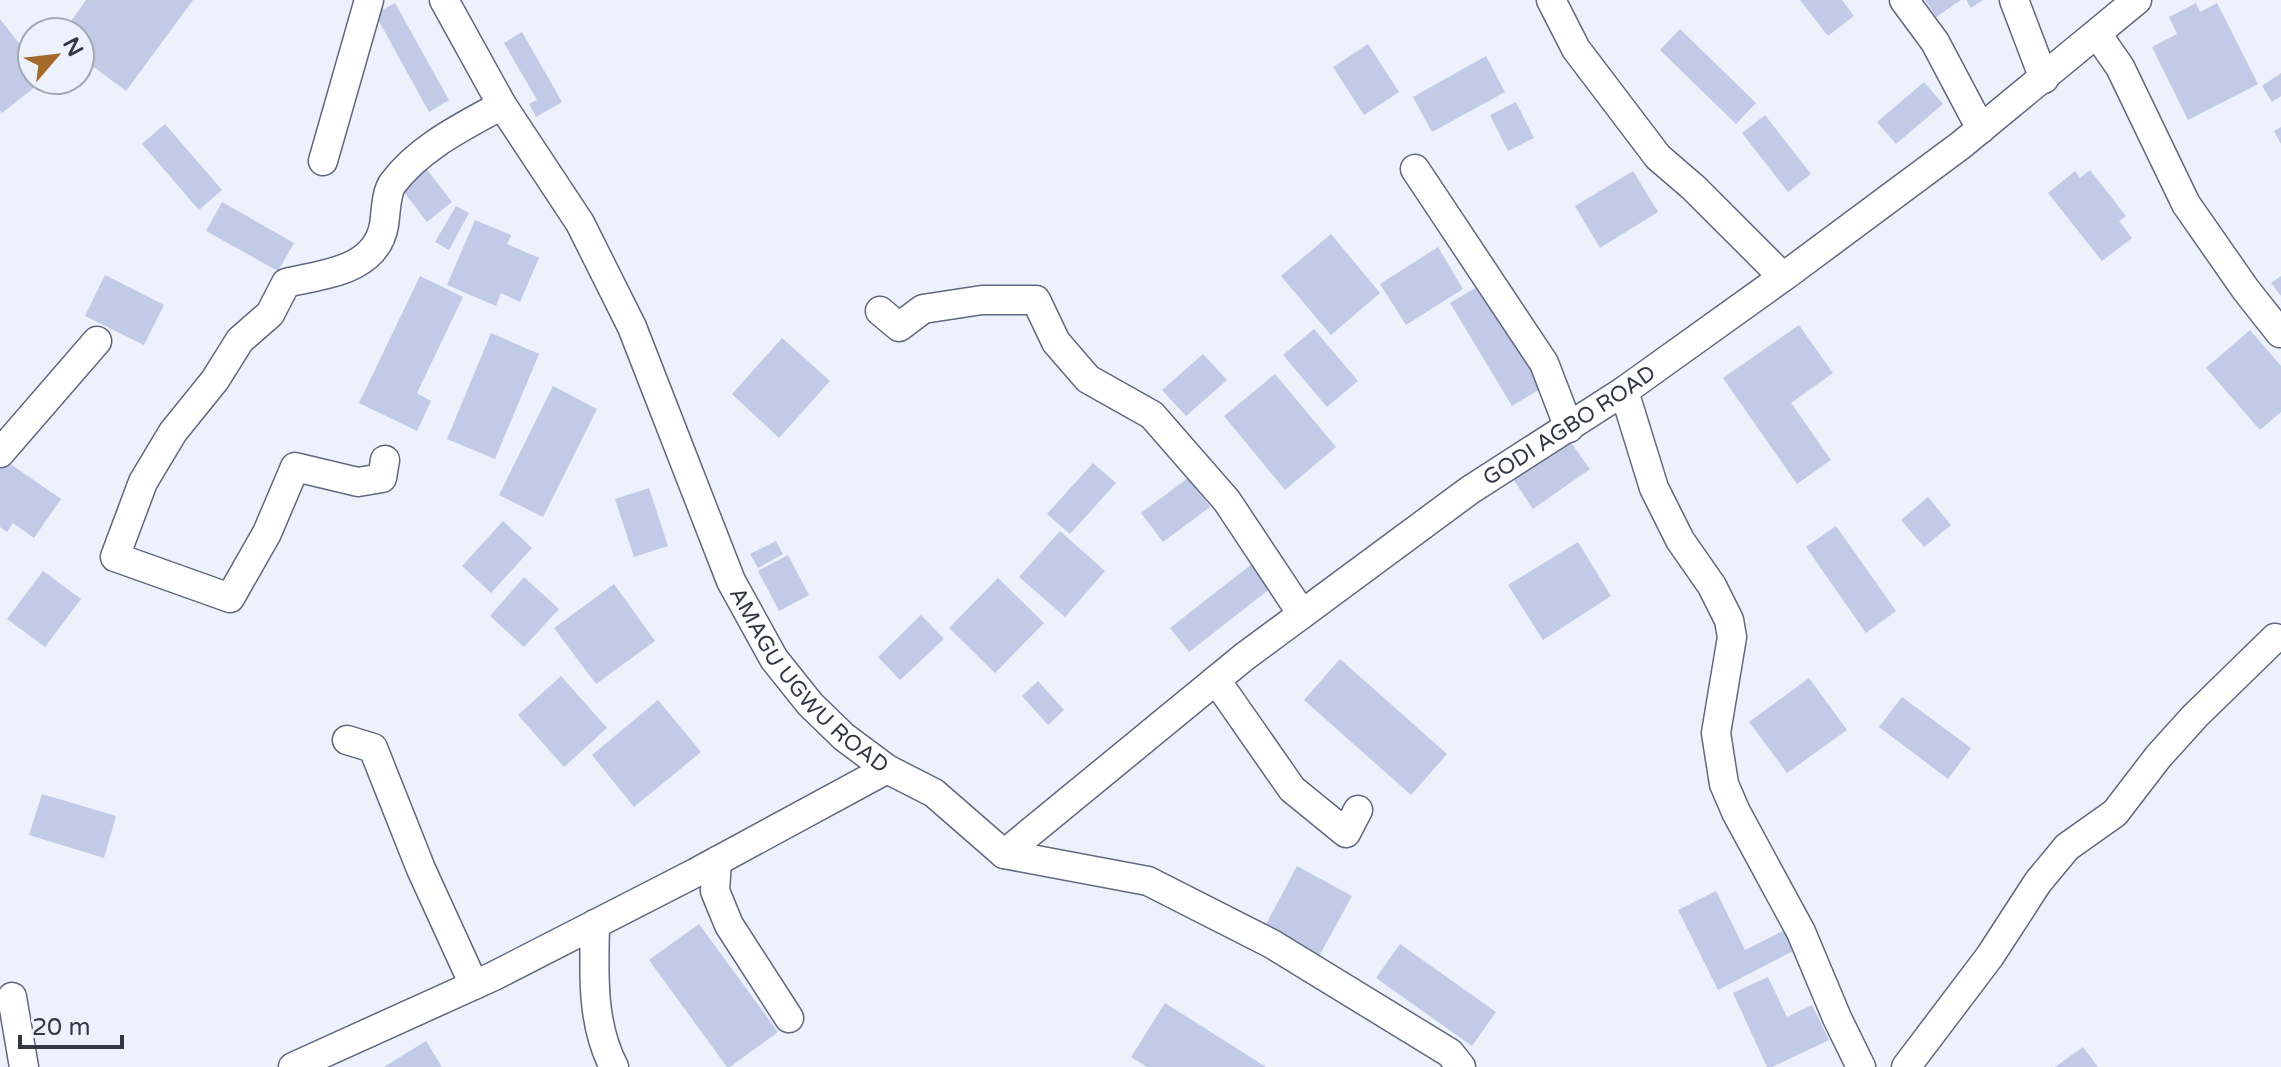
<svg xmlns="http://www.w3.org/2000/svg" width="2281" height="1067" font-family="'Varela Round',sans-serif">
  <rect width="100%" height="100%" fill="#edf1fc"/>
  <!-- building -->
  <g fill="#c1cbe7">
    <path d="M 86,0 L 193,0 L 126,91 L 83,59 L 90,48 L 80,41 L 80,32 L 65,30 Z"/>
    <path d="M 1800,0 L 1842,0 L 1854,16 L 1828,36 Z"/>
    <path d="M 1925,0 L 1961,0 L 1936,17 Z"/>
    <path d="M 1966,0 L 1983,0 L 1971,8 Z"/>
    <path d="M 395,3 L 449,100 L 429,112 L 375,14 Z"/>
    <path d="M 2196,3 L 2200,12 L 2217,3 L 2258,84 L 2188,120 L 2152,47 L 2177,34 L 2169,17 Z"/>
    <path d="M 0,19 L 32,60 L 32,80 L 44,80 L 2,113 L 0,110 Z"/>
    <path d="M 1680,29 L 1756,103 L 1736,124 L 1660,50 Z"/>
    <path d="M 522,32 L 562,102 L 536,117 L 529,104 L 537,100 L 504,43 Z"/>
    <path d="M 1368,44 L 1399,92 L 1364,115 L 1333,67 Z"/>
    <path d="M 1486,56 L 1505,92 L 1432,132 L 1413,97 Z"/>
    <path d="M 2281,73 L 2281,96 L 2272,102 L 2262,86 Z"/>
    <path d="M 1924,82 L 1943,104 L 1896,144 L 1877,122 Z"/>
    <path d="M 1516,102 L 1534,138 L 1508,151 L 1490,115 Z"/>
    <path d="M 1765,115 L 1811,174 L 1788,192 L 1742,133 Z"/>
    <path d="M 165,124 L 222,190 L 199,210 L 142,144 Z"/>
    <path d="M 2281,127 L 2281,144 L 2274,131 Z"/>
    <path d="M 425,167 L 452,202 L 427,222 L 400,187 Z"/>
    <path d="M 2090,170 L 2126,216 L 2119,221 L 2132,238 L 2102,261 L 2048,193 L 2075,171 L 2080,178 Z"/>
    <path d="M 1633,171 L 1658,212 L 1600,248 L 1575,206 Z"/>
    <path d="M 222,202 L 294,243 L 278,271 L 206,231 Z"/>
    <path d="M 456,206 L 469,213 L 449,250 L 435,242 Z"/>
    <path d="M 475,220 L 511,235 L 507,244 L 539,258 L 520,302 L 501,293 L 496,306 L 447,285 Z"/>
    <path d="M 1331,234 L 1380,293 L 1331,335 L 1281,276 Z"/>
    <path d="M 1438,247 L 1463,289 L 1406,325 L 1380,284 Z"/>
    <path d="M 105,275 L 164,305 L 144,345 L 85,316 Z"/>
    <path d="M 420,276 L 463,297 L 417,393 L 431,401 L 417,431 L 359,403 Z"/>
    <path d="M 2281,276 L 2281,296 L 2271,283 Z"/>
    <path d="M 1480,285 L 1542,388 L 1512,406 L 1450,303 Z"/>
    <path d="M 1799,325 L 1833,373 L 1791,403 L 1831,460 L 1797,484 L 1723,378 Z"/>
    <path d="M 1314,329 L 1358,381 L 1327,407 L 1283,355 Z"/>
    <path d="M 2250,330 L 2281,366 L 2281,412 L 2260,430 L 2206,368 Z"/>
    <path d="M 491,333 L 539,354 L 495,459 L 447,439 Z"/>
    <path d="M 782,338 L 830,381 L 779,438 L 732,394 Z"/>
    <path d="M 1203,354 L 1227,380 L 1186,416 L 1162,390 Z"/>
    <path d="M 1275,374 L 1336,447 L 1285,490 L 1224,416 Z"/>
    <path d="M 553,386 L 597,409 L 543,517 L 499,495 Z"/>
    <path d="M 1569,440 L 1590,469 L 1533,509 L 1513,479 Z"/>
    <path d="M 6,461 L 61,499 L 34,538 L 13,523 L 7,532 L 0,527 L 0,468 Z"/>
    <path d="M 1093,463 L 1116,483 L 1070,534 L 1047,514 Z"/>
    <path d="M 1188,478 L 1210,507 L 1163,542 L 1141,513 Z"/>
    <path d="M 649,488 L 668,546 L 634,557 L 615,499 Z"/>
    <path d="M 1928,497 L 1951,525 L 1924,547 L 1901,520 Z"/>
    <path d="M 503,521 L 532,548 L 491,593 L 462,566 Z"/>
    <path d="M 1836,526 L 1896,611 L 1866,633 L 1806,547 Z"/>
    <path d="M 1060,531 L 1105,571 L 1065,617 L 1019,577 Z"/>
    <path d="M 776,541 L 783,554 L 758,568 L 750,554 Z"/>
    <path d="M 1578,542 L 1611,596 L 1543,640 L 1508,585 Z"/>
    <path d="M 788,555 L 809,595 L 779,611 L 758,571 Z"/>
    <path d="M 1257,560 L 1276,584 L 1189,652 L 1170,628 Z"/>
    <path d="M 43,571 L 81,599 L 45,647 L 7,619 Z"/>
    <path d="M 524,577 L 559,609 L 524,647 L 490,616 Z"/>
    <path d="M 998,578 L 1044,623 L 995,673 L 949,628 Z"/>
    <path d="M 614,584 L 655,641 L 596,684 L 554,628 Z"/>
    <path d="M 921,615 L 944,639 L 900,680 L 878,657 Z"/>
    <path d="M 1340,659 L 1447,754 L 1411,795 L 1304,700 Z"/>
    <path d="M 561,676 L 607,728 L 564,767 L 518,715 Z"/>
    <path d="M 1809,678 L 1847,730 L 1787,773 L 1749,722 Z"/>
    <path d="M 1038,681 L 1064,710 L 1048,725 L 1022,696 Z"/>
    <path d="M 1902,697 L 1971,748 L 1948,779 L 1879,727 Z"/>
    <path d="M 658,700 L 701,752 L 634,807 L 592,755 Z"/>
    <path d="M 42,794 L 116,816 L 104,858 L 29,835 Z"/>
    <path d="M 1297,866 L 1352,896 L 1318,958 L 1264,928 Z"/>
    <path d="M 1716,891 L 1745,950 L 1785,930 L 1795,950 L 1718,990 L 1678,910 Z"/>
    <path d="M 699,924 L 778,1032 L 730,1067 L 727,1067 L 649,960 Z"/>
    <path d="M 1400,944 L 1496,1012 L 1472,1046 L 1376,978 Z"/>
    <path d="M 1768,977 L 1787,1017 L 1812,1005 L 1829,1040 L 1772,1067 L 1767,1067 L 1733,993 Z"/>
    <path d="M 1165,1003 L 1266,1067 L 1147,1067 L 1131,1057 Z"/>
    <path d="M 426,1041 L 442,1067 L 384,1067 Z"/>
    <path d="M 2083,1047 L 2098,1067 L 2055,1067 Z"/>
  </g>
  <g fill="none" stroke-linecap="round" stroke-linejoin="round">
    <defs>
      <g id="street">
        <path id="s1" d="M 444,0 L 502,105 L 580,223 L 632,327 L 731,581 L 774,659 L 810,704 L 844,737 L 887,769 L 934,793 L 1004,854 L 1148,881 L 1272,944 L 1450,1053 L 1461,1067"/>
        <path d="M 1551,0 L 1576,49 L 1658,157 L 1694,188 L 1783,277"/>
        <path d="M 1904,0 L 1935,42 L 1981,129"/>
        <path d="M 2014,0 L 2044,79"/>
        <path d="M 2097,34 L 2120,67 L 2186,204 L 2246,290 L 2280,333"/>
        <path d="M 323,161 L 369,0"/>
        <path d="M 1415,169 L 1544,363 L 1569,428"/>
        <path d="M 880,311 L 899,327 L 923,309 L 982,300 L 1036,300 L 1056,342 L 1088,379 L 1152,415 L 1227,501 L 1302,614"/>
        <path d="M 1624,391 L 1654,488 L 1680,540 L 1712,586 L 1729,620 L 1732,637 L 1716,733 L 1724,784 L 1736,812 L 1801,932 L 1837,1018 L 1861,1067"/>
        <path d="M 0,453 L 97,341"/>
        <path d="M 385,460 L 382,478 L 358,482 L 295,467 L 267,533 L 230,598 L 115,557 L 143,482 L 173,432 L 215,380 L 240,340 L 270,314 L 286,283 C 324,274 376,271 384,225 C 386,212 386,192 393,183 C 420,147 464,126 502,105"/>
        <path d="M 1216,680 L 1292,789 L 1346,833 L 1358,810"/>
        <path d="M 347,740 L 373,748 L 421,869 L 474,985"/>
        <path id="s2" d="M 1004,854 L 1244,657 L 1470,490 L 1624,391 L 1790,272 L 1961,145 L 2137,0"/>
        <path d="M 717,861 L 715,891 L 729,925 L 789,1018"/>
        <path d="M 595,924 C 594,972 591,1023 614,1067"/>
        <path d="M 12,997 L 24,1067"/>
        <path d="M 293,1067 L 494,976 L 695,873 L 887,769"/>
        <path d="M 1906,1067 L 1990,956 L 2038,882 L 2067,847 L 2115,813 L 2158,757 L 2195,716 L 2275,638"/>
      </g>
    </defs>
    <!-- street casing -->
    <use href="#street" stroke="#5f687f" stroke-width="31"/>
    <!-- street -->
    <use href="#street" stroke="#fff" stroke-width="28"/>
  </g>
  <g text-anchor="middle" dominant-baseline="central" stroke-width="6" stroke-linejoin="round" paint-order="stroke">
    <!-- street labels -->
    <g font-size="22" fill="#333742" stroke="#edf1fc">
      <text stroke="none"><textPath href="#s2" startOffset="710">GODI AGBO ROAD</textPath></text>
      <text stroke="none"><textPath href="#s1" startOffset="778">AMAGU UGWU ROAD</textPath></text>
    </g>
  </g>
  <!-- north arrow -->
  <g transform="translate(56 56) rotate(62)"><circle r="38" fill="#edf1fc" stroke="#a3a7b2" stroke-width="2"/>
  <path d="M0-6L14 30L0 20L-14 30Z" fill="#a4692a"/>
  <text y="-12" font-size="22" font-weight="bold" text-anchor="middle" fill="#333742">N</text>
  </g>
  <!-- scale -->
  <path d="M20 1035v12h102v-12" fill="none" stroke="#333742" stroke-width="4"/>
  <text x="32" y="1035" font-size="24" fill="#333742" stroke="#edf1fc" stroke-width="6" paint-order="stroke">20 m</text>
</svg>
